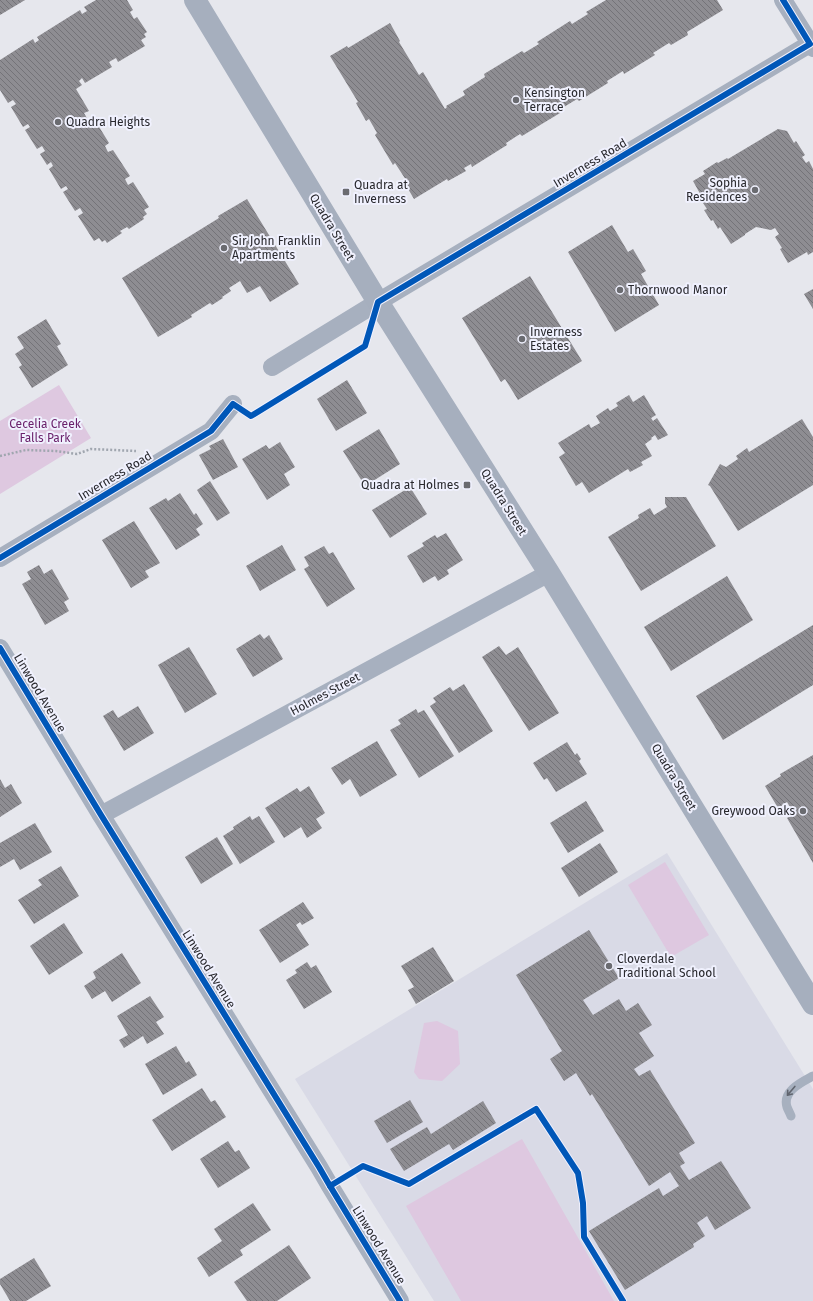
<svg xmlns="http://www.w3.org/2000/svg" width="813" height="1301" font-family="'Fira Sans',sans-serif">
  <defs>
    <pattern id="building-back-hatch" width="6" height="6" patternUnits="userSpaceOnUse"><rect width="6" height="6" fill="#8e8d92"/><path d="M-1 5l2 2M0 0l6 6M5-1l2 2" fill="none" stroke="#747378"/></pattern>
  </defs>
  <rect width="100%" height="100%" fill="#e6e7ed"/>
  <!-- built -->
  <path fill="#d9dae6" d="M 667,853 L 813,1089 L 813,1301 L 434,1301 L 295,1079 Z"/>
  <!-- green -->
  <g fill="#dec8e0">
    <path d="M 59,385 L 91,438 L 0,494 L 0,421 Z"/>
    <path d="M 665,862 L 709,935 L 671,957 L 628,885 Z"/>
    <path d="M 437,1021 L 458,1031 L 460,1064 L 442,1081 L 419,1079 L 414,1072 L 424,1023 Z"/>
    <path d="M 522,1139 L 614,1301 L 461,1301 L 406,1206 Z"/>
  </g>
  <!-- building -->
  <g fill="url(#building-back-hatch)">
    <path d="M 0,0 L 25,0 L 0,15 Z"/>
    <path d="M 96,0 L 127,0 L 133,10 L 130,12 L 134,19 L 137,17 L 147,32 L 144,34 L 146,37 L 141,40 L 145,46 L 118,62 L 116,58 L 109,62 L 112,67 L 85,83 L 82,78 L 79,81 L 82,85 L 76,89 L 89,111 L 84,113 L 88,120 L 93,117 L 109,143 L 105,146 L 108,152 L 113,150 L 130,176 L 125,179 L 128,185 L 133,182 L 149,207 L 144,210 L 147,214 L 143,217 L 144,219 L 129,229 L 127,227 L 120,231 L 122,233 L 107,243 L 105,240 L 102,242 L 99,238 L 94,241 L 78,216 L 83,213 L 80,208 L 75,211 L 63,192 L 68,189 L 66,186 L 61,189 L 49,169 L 53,166 L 51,162 L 47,165 L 40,154 L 45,151 L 42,146 L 37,149 L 25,130 L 30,127 L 28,124 L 23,127 L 11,107 L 16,104 L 13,100 L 8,103 L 0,90 L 0,60 L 33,39 L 35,43 L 39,40 L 37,37 L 80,10 L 82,14 L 87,11 L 84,7 Z"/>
    <path d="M 606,0 L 717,0 L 723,10 L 687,32 L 688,35 L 671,45 L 669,43 L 653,53 L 655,55 L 624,74 L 623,71 L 607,81 L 608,83 L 579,101 L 577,99 L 559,110 L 560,113 L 522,136 L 520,134 L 506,143 L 507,145 L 472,167 L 471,164 L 464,168 L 466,171 L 448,181 L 447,179 L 414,199 L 404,182 L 406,180 L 395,163 L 393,165 L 375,135 L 377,133 L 369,119 L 366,121 L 356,103 L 358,102 L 330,56 L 347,46 L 348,48 L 390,23 L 400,41 L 399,42 L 419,75 L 423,72 L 445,109 L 447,107 L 446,106 L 465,95 L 463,91 L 485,77 L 484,74 L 522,51 L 524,53 L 539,44 L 537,42 L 570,21 L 572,24 L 588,14 L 586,12 Z"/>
    <path d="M 778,129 L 787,131 L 794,143 L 796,141 L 805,155 L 802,157 L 806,163 L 809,161 L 813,169 L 813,252 L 808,255 L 807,252 L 788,263 L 780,249 L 782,248 L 775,237 L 779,234 L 775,228 L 771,230 L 756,227 L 745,234 L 745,235 L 731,244 L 720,227 L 718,229 L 713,220 L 711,221 L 704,210 L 707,209 L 701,200 L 703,199 L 693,181 L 705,174 L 703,171 L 717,162 L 718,163 L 727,158 L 728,159 Z"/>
    <path d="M 247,199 L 299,284 L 270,302 L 260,286 L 247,293 L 240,281 L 229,288 L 231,291 L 222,297 L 223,298 L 212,305 L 210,303 L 191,315 L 192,317 L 158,337 L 122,278 L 219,218 L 218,216 Z"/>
    <path d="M 612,225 L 628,252 L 633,249 L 646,271 L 641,274 L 659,305 L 615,332 L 568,252 Z"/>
    <path d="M 530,276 L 582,361 L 518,400 L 505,379 L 501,382 L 462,318 Z"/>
    <path d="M 813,289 L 813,309 L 804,294 Z"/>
    <path d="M 46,319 L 61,344 L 57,346 L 68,365 L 32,388 L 19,367 L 22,365 L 15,354 L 24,348 L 17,337 Z"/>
    <path d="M 347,380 L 367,413 L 336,431 L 317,399 Z"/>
    <path d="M 629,395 L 633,402 L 644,395 L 656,415 L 651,418 L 653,421 L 657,418 L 668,435 L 658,440 L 655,435 L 651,438 L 652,439 L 645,444 L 652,456 L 641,462 L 643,465 L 630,472 L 628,469 L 589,493 L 582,482 L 576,486 L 559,457 L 565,453 L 558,443 L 589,424 L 591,428 L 600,423 L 596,416 L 608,408 L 610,411 L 618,406 L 616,403 Z"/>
    <path d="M 802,419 L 813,437 L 813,485 L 738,531 L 710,486 L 708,485 L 720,464 L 726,467 L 738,459 L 736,456 L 747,448 L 749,452 Z"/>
    <path d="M 379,429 L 400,464 L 365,486 L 343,451 Z"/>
    <path d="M 223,439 L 238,467 L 213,480 L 199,455 L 211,449 L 209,446 Z"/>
    <path d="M 280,442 L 295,467 L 284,474 L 290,485 L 267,500 L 242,459 L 266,445 L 269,449 Z"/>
    <path d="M 210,481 L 230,513 L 217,521 L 197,490 Z"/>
    <path d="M 410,487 L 427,514 L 390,538 L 372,510 Z"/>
    <path d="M 180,493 L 194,515 L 196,513 L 203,524 L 196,529 L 200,535 L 176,550 L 149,508 L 166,498 L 168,501 Z"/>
    <path d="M 665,497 L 686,497 L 716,546 L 641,591 L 608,537 L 639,518 L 638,515 L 650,508 L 654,515 L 667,507 L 665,503 Z"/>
    <path d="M 134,521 L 160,563 L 145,571 L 149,577 L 131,588 L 102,540 Z"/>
    <path d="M 446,533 L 463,560 L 447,570 L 449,574 L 438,581 L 435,576 L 423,583 L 407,556 L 424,546 L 422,543 L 435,535 L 437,538 Z"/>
    <path d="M 282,545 L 296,570 L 260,591 L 246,566 Z"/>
    <path d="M 324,546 L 329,554 L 333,552 L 355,589 L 327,607 L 304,569 L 309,566 L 304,557 Z"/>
    <path d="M 39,565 L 44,574 L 52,569 L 69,599 L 64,602 L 69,611 L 45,625 L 22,584 L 31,579 L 27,572 Z"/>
    <path d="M 727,576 L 753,620 L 671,671 L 644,627 Z"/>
    <path d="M 813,625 L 813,685 L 723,740 L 696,696 Z"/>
    <path d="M 260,634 L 264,639 L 269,635 L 283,659 L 253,677 L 236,649 Z"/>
    <path d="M 499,646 L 506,655 L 518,647 L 559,713 L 529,731 L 482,657 Z"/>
    <path d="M 189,647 L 217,694 L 185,713 L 158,665 Z"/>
    <path d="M 464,684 L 493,731 L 459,753 L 430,706 L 436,702 L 433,698 L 450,687 L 453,691 Z"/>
    <path d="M 138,706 L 154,733 L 124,751 L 103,716 L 113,710 L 118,718 Z"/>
    <path d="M 416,709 L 418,713 L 424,710 L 454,756 L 419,778 L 390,730 L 401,724 L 398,720 Z"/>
    <path d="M 377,741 L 397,775 L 360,797 L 350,779 L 342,785 L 331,768 Z"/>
    <path d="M 567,742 L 575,755 L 577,753 L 581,759 L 579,761 L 587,774 L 556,792 L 547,778 L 544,780 L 533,763 Z"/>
    <path d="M 813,755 L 813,863 L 787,818 L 794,814 L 787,802 L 778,808 L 765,786 L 781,776 L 780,774 Z"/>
    <path d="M 0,779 L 5,788 L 11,784 L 22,803 L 0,817 Z"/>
    <path d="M 309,786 L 325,813 L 316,819 L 322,828 L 307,838 L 301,827 L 284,838 L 265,808 L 297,788 L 300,792 Z"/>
    <path d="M 586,801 L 604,831 L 568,853 L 550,823 Z"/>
    <path d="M 250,816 L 252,820 L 259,816 L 275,842 L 240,864 L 223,836 L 234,829 L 233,827 Z"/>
    <path d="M 35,823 L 52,852 L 20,870 L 14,859 L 0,867 L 0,843 Z"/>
    <path d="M 217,837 L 233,864 L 201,884 L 185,857 Z"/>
    <path d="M 600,843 L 618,872 L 579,897 L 561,868 Z"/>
    <path d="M 61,866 L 79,896 L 34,924 L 18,900 L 42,885 L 38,880 Z"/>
    <path d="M 303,902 L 314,918 L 302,925 L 300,922 L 296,925 L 309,945 L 280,963 L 259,930 Z"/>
    <path d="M 64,923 L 83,953 L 49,975 L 30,946 Z"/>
    <path d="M 589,930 L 619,978 L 583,1000 L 593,1015 L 619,999 L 626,1011 L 638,1003 L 652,1025 L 639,1033 L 654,1056 L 634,1069 L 639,1076 L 650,1070 L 695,1143 L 679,1153 L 685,1163 L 680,1166 L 689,1180 L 721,1161 L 751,1208 L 715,1230 L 707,1216 L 697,1223 L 705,1236 L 693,1244 L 694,1247 L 625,1290 L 589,1231 L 659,1188 L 663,1196 L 679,1186 L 670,1172 L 649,1186 L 592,1094 L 590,1096 L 576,1073 L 564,1081 L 550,1059 L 562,1051 L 516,975 Z"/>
    <path d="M 433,947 L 454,981 L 416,1004 L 408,990 L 414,987 L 401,966 Z"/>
    <path d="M 122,953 L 141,983 L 112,1002 L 105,991 L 92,999 L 84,986 L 96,978 L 93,972 Z"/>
    <path d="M 307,962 L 311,968 L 316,965 L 332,992 L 304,1009 L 286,980 L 297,973 L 295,970 Z"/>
    <path d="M 150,996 L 164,1017 L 156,1022 L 164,1034 L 147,1044 L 143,1036 L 124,1048 L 119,1040 L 128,1035 L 117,1016 Z"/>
    <path d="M 176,1046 L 186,1063 L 189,1061 L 197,1075 L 163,1095 L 145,1064 Z"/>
    <path d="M 202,1088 L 211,1102 L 215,1100 L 226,1117 L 172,1151 L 152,1120 Z"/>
    <path d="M 410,1100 L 423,1122 L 387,1143 L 374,1121 Z"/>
    <path d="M 483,1101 L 496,1123 L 453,1150 L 449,1144 L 404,1171 L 390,1149 L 427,1127 L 431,1134 Z"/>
    <path d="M 228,1141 L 235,1152 L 239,1150 L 250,1168 L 218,1188 L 200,1159 Z"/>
    <path d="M 253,1203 L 271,1230 L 240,1250 L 243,1255 L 209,1277 L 197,1258 L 222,1241 L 214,1229 Z"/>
    <path d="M 289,1245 L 311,1278 L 277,1301 L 247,1301 L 234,1282 Z"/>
    <path d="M 34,1258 L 51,1286 L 26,1301 L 10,1301 L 0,1284 L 0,1279 Z"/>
  </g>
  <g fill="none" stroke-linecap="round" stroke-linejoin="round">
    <!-- path -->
    <path stroke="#a0a6af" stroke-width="2.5" stroke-dasharray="2 2" stroke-linecap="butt" d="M 0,456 L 26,450 L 56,451 L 77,454 L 91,449 L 136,451"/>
    <!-- service -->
    <path stroke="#a7b0bf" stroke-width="9" d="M 791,1116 C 790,1113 788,1110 787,1107 C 782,1091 802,1082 813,1076"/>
    <!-- minor -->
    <g stroke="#a7b0bf" stroke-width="18">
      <path d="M 783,0 L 813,48"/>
      <path d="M 272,367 L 378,302 L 813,42"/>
      <path d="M 0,558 L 211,431 L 233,404"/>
      <path d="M 0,648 L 101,815 L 319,1167 L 330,1186 L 400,1301"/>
      <path d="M 101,815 L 549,573"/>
    </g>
    <!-- secondary -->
    <path stroke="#a6afbe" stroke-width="22" d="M 195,0 L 378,302 L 549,573 L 813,1004"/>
    <defs>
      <g id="cycleway">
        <path d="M 0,558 L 211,431 L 233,404 L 251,416 L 365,346 L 378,302 L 810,44 L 783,0"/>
        <path d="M 0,648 L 101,815 L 319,1167 L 330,1186 L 400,1301"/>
        <path d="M 330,1186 L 363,1166 L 409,1184 L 536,1109 L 578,1173 L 583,1203 L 584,1237 L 623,1301"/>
      </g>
    </defs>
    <!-- cycleway casing -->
    <use href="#cycleway" stroke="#f0f1fe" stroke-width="8"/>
    <!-- cycleway -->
    <use href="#cycleway" stroke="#0057b8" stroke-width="6"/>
  </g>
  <!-- one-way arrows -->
  <defs><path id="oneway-shaft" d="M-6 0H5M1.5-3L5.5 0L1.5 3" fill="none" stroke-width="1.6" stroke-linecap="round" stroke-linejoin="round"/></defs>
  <use stroke="#61656f" href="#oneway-shaft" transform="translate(791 1091) rotate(130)"/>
  <!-- markers -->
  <g fill="#6a6b70" stroke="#f0f1fe" stroke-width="1.5">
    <circle cx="516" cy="100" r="4"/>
    <circle cx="58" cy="122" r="4"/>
    <circle cx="755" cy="190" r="4"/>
    <rect x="342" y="188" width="8" height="8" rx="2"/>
    <circle cx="224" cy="248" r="4"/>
    <circle cx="620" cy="290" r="4"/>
    <circle cx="522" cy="339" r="4"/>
    <rect x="463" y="481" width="8" height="8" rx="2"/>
    <circle cx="803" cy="811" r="4"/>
    <circle cx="609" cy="966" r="4"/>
  </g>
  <g text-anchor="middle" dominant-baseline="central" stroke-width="4" stroke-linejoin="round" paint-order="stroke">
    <!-- poi labels -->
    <g font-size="12" fill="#28282d" stroke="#f0f1fe" text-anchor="start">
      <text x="524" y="93">Kensington<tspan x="524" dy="14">Terrace</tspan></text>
      <text x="66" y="122">Quadra Heights</text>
      <text x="747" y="183" text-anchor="end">Sophia<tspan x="747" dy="14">Residences</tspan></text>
      <text x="354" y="185">Quadra at<tspan x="354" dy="14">Inverness</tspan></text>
      <text x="232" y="241">Sir John Franklin<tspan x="232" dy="14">Apartments</tspan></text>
      <text x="628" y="290">Thornwood Manor</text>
      <text x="530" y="332">Inverness<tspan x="530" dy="14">Estates</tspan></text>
      <text x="459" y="485" text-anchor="end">Quadra at Holmes</text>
      <text x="795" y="811" text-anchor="end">Greywood Oaks</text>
      <text x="617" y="959">Cloverdale<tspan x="617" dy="14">Traditional School</tspan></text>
    </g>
    <!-- street labels -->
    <g font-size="12" fill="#28282d" stroke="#f0f1fe">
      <text transform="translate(590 163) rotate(-31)">Inverness Road</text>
      <text transform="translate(332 227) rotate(59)">Quadra Street</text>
      <text transform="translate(115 476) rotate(-31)">Inverness Road</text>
      <text transform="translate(504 502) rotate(58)">Quadra Street</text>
      <text transform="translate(40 693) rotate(59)">Linwood Avenue</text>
      <text transform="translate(325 694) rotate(-28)">Holmes Street</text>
      <text transform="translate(674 777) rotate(59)">Quadra Street</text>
      <text transform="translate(209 969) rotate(58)">Linwood Avenue</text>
      <text transform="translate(379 1245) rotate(58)">Linwood Avenue</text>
    </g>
    <!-- park labels -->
    <g font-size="12" fill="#6b226c" stroke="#f0f1fe">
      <text x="45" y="424">Cecelia Creek<tspan x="45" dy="14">Falls Park</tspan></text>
    </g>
  </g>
</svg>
